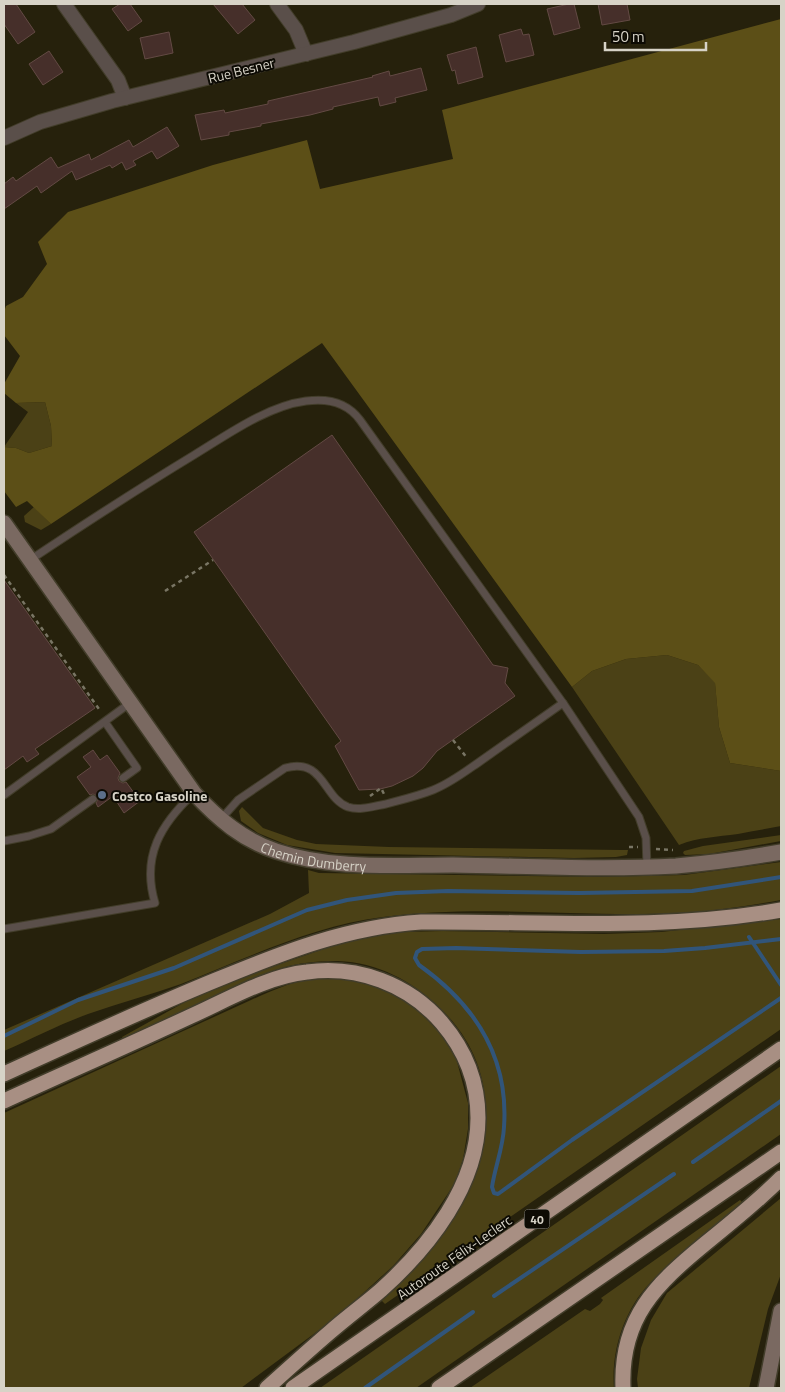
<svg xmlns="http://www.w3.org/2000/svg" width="785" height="1392" font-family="'Titillium Web',sans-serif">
  <rect width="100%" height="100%" fill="#26210c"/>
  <!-- green -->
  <g fill="#4b4116">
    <path d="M 45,402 L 51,426 L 52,446 L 29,453 L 16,448 L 4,447 L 28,412 L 16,403 Z"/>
    <path d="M 34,507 L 51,524 L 41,530 L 25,522 L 24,516 Z"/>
    <path d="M 667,655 L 698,665 L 715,682 L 719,727 L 730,763 L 781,771 L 781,826 C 767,829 752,831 738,834 C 717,837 699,837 679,845 L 572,687 L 592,671 L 626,659 Z"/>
    <path d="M 242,807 L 263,828 L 297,840 L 316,844 L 389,847 L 622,850 L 628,850 L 627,855 L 616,857 L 574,858 L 335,853 L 287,845 L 258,833 L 241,821 L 239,811 Z"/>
    <path d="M 781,835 L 781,841 L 709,854 L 685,855 L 683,853 L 684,851 L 703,846 Z"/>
    <path d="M 781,862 L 781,900 C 748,906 715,911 681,913 C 582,918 482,904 383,917 C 312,926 247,958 181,984 C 150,995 119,1003 88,1014 C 60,1024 32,1039 4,1051 L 4,1030 L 270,914 L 309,893 L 308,870 L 319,873 L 600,877 L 684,875 Z"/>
    <path d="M 781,919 L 781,1029 L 385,1304 L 381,1300 C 399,1283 418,1266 434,1246 C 490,1174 513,1077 439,1007 C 412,981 377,962 338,961 C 322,961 305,962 289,966 C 264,972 239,985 216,996 C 185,1010 154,1025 123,1039 L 122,1037 L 194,997 L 222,984 L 341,943 L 371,936 L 403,932 L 443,931 L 604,934 L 661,932 Z"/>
    <path d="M 322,978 L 350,979 L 374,985 L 400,997 L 421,1013 L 440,1033 L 456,1058 L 468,1103 L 468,1129 L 463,1159 L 455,1183 L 421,1234 L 393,1266 L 338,1316 L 241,1388 L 4,1388 L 4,1113 L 251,1000 C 274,990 296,979 322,978 Z"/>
    <path d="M 781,1066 L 781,1134 L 416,1388 L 320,1388 Z"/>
    <path d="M 781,1198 L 781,1274 L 768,1309 L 749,1388 L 638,1388 L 637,1379 L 641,1348 L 651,1320 L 667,1293 Z"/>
    <path d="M 740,1200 L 743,1203 C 725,1219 706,1234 688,1250 C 675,1261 662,1271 650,1283 C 624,1310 611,1351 614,1388 L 470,1388 L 585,1309 L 590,1311 L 600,1304 L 603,1300 L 601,1298 Z"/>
  </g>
  <!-- forest -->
  <path fill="#5c4f17" d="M 781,19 L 781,771 L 730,763 L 719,727 L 715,683 L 698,665 L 667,655 L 626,659 L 592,671 L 572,687 L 322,343 L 51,524 L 27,501 L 16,507 L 4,491 L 4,447 L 16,448 L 29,453 L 52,446 L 51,426 L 45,402 L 16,403 L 4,393 L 4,384 L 20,356 L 4,335 L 4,312 L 6,306 L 23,297 L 47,264 L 38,242 L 68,212 L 213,165 L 307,140 L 320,189 L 453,159 L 442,110 Z"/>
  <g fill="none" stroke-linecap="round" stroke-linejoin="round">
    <!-- stream -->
    <g stroke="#31557a" stroke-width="4">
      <path d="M 749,937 L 781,985"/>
      <path d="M 781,939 L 705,948 L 664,951 L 581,952 L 456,948 L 422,949 L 417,952 L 415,958 L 419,965 C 474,1004 509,1057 504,1127 C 503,1148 495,1167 492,1187 L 494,1193 L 498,1194 L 572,1140 L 781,998"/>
      <path d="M 4,1036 L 78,1000 L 174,968 L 307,910 L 347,900 L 396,893 L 448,891 L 579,893 L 692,891 L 781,877"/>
      <path d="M 693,1162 L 781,1101"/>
      <path d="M 494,1296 L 674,1174"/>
      <path d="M 365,1388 L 473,1312"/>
    </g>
  </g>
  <!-- building -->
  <g fill="#462f2a" stroke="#634a44">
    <path d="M 4,4 L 16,4 L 35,32 L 18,44 L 4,24 Z"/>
    <path d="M 120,4 L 130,4 L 142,21 L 128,31 L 112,9 Z"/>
    <path d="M 213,4 L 242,4 L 255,20 L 238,34 Z"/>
    <path d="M 569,4 L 574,4 L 580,28 L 554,35 L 547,9 Z"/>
    <path d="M 598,4 L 627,4 L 630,20 L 602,25 Z"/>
    <path d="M 521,29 L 523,35 L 529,34 L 534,55 L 506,62 L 499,35 Z"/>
    <path d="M 169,32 L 173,53 L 145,59 L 140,38 Z"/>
    <path d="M 476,47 L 483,77 L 458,84 L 455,70 L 452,71 L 447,55 Z"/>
    <path d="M 49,51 L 63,72 L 43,85 L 29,64 Z"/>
    <path d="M 421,68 L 427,90 L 395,98 L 396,102 L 380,106 L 378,97 L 333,107 L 333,109 L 310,115 L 261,124 L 261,126 L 229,132 L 229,135 L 201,140 L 195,115 L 224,110 L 225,113 L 244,109 L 268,104 L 268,101 L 373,77 L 372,76 L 389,71 L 390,76 Z"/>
    <path d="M 167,127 L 179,146 L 157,159 L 152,151 L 133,161 L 136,165 L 126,170 L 122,162 L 112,168 L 110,165 L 76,180 L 72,171 L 41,193 L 37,186 L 4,209 L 4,184 L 13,177 L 16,181 L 51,157 L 58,168 L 89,154 L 91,160 L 129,140 L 133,147 Z"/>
    <path d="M 332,435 L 493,665 L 508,668 L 505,683 L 515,696 L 437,751 L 423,768 L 413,776 L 392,786 L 380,789 L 359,790 L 335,746 L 341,741 L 194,532 Z"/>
    <path d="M 4,580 L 95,708 L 35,749 L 39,754 L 27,762 L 23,756 L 4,770 Z"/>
    <path d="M 93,750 L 100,760 L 107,755 L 120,773 L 118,778 L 119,781 L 123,783 L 126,782 L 140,801 L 124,813 L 113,796 L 98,807 L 96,803 L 98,799 L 97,796 L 93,794 L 90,795 L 77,777 L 91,767 L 83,757 Z"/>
  </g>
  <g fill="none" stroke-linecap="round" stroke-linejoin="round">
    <defs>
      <g id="lane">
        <path d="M 30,560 C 84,524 138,489 194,455 C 227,435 267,406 306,401 C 328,398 347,402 360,420 L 563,703"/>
        <path d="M 105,722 L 137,768 L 123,778"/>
        <path d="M 4,795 L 130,703"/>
        <path d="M 221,819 L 238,800 L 285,768 C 324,757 323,798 348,807 C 360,811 374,806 386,804 C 401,800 418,796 433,790 C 451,783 466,771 482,760 C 509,741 536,722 563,703 L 639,817 L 646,838 L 647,867"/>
        <path d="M 4,841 L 29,836 L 51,829 L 93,799"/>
        <path d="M 4,929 L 155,903 C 141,856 161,824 194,793"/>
      </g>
      <g id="street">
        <path d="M 64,4 L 118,80 L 125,98"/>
        <path d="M 277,4 L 296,30 L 306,54"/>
        <path d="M 4,138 L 40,122 L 112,101 L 354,42 L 451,15 L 478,4"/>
      </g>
      <g id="secondary">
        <path id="s1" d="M 4,523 L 194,793 C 218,819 243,840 276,851 C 332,870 395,865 453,865 C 527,866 602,870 676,866 C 711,863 747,858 781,852"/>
        <path d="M 766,1388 L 781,1311"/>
      </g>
      <g id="highway">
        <path d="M 4,1074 C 74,1042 145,1009 216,980 C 284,952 347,927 421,922 C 541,921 662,931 781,910"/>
        <path d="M 4,1101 C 65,1073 127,1046 189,1017 C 225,1001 267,976 307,972 C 357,965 409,984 442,1023 C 465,1050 478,1082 478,1118 C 478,1185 429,1247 381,1290 C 365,1304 347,1317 330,1332 C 309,1350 288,1369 267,1388"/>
        <path d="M 293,1388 L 781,1049"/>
        <path d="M 439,1388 L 781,1152"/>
        <path d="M 623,1388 C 620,1318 656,1284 706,1243 C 732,1222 758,1201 781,1178"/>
      </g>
    </defs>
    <!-- lane casing -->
    <use href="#lane" stroke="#423d2a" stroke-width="9"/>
    <!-- street casing -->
    <use href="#street" stroke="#423d2a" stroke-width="16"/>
    <!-- secondary casing -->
    <use href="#secondary" stroke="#423d2a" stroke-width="18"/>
    <!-- highway casing -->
    <use href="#highway" stroke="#423d2a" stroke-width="18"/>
    <!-- path -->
    <g stroke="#797564" stroke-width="2.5" stroke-dasharray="4 4" stroke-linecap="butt">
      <path d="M 4,575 L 101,712"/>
      <path d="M 165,591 L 213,560"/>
      <path d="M 453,740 L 467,758"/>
      <path d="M 370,796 L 381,788 L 384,794"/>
      <path d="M 629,847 L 638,847"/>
      <path d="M 656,849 L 673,850"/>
    </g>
    <!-- lane -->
    <use href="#lane" stroke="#5a4f4a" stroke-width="7"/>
    <!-- street -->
    <use href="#street" stroke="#5a4f4a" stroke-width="14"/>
    <!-- secondary -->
    <use href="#secondary" stroke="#7a6961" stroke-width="15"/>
    <!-- highway -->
    <use href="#highway" stroke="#a88f83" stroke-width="15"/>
  </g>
  <!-- markers -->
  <circle fill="#5c6f8a" stroke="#0d0b04" stroke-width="2" cx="102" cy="795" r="5"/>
  <g text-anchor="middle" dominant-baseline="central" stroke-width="4" stroke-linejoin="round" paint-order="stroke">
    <!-- shield labels -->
    <rect fill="#0d0b04" stroke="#9a978c" stroke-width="1" x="524.5" y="1209.5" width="25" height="19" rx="4"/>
    <g font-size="12" font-weight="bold" fill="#d7d3c7">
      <text x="537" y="1219">40</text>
    </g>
    <!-- street labels -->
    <g font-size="14" fill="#d7d3c7" stroke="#0d0b04">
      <text transform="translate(241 70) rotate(-14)">Rue Besner</text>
      <text stroke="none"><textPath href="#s1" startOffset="470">Chemin Dumberry</textPath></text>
      <text transform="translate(454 1257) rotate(-35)">Autoroute Félix-Leclerc</text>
    </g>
    <!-- poi labels -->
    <g font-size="14" font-weight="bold" fill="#d7d3c7" stroke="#0d0b04" text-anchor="start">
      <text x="112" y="795">Costco Gasoline</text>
    </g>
  </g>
  <!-- border -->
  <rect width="785" height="1392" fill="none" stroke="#d7d3c7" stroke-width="10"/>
  <!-- scale -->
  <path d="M605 42v8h101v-8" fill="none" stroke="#d7d3c7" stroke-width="2.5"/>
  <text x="612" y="42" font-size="15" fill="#d7d3c7" stroke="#0d0b04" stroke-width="4" paint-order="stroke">50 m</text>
</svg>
